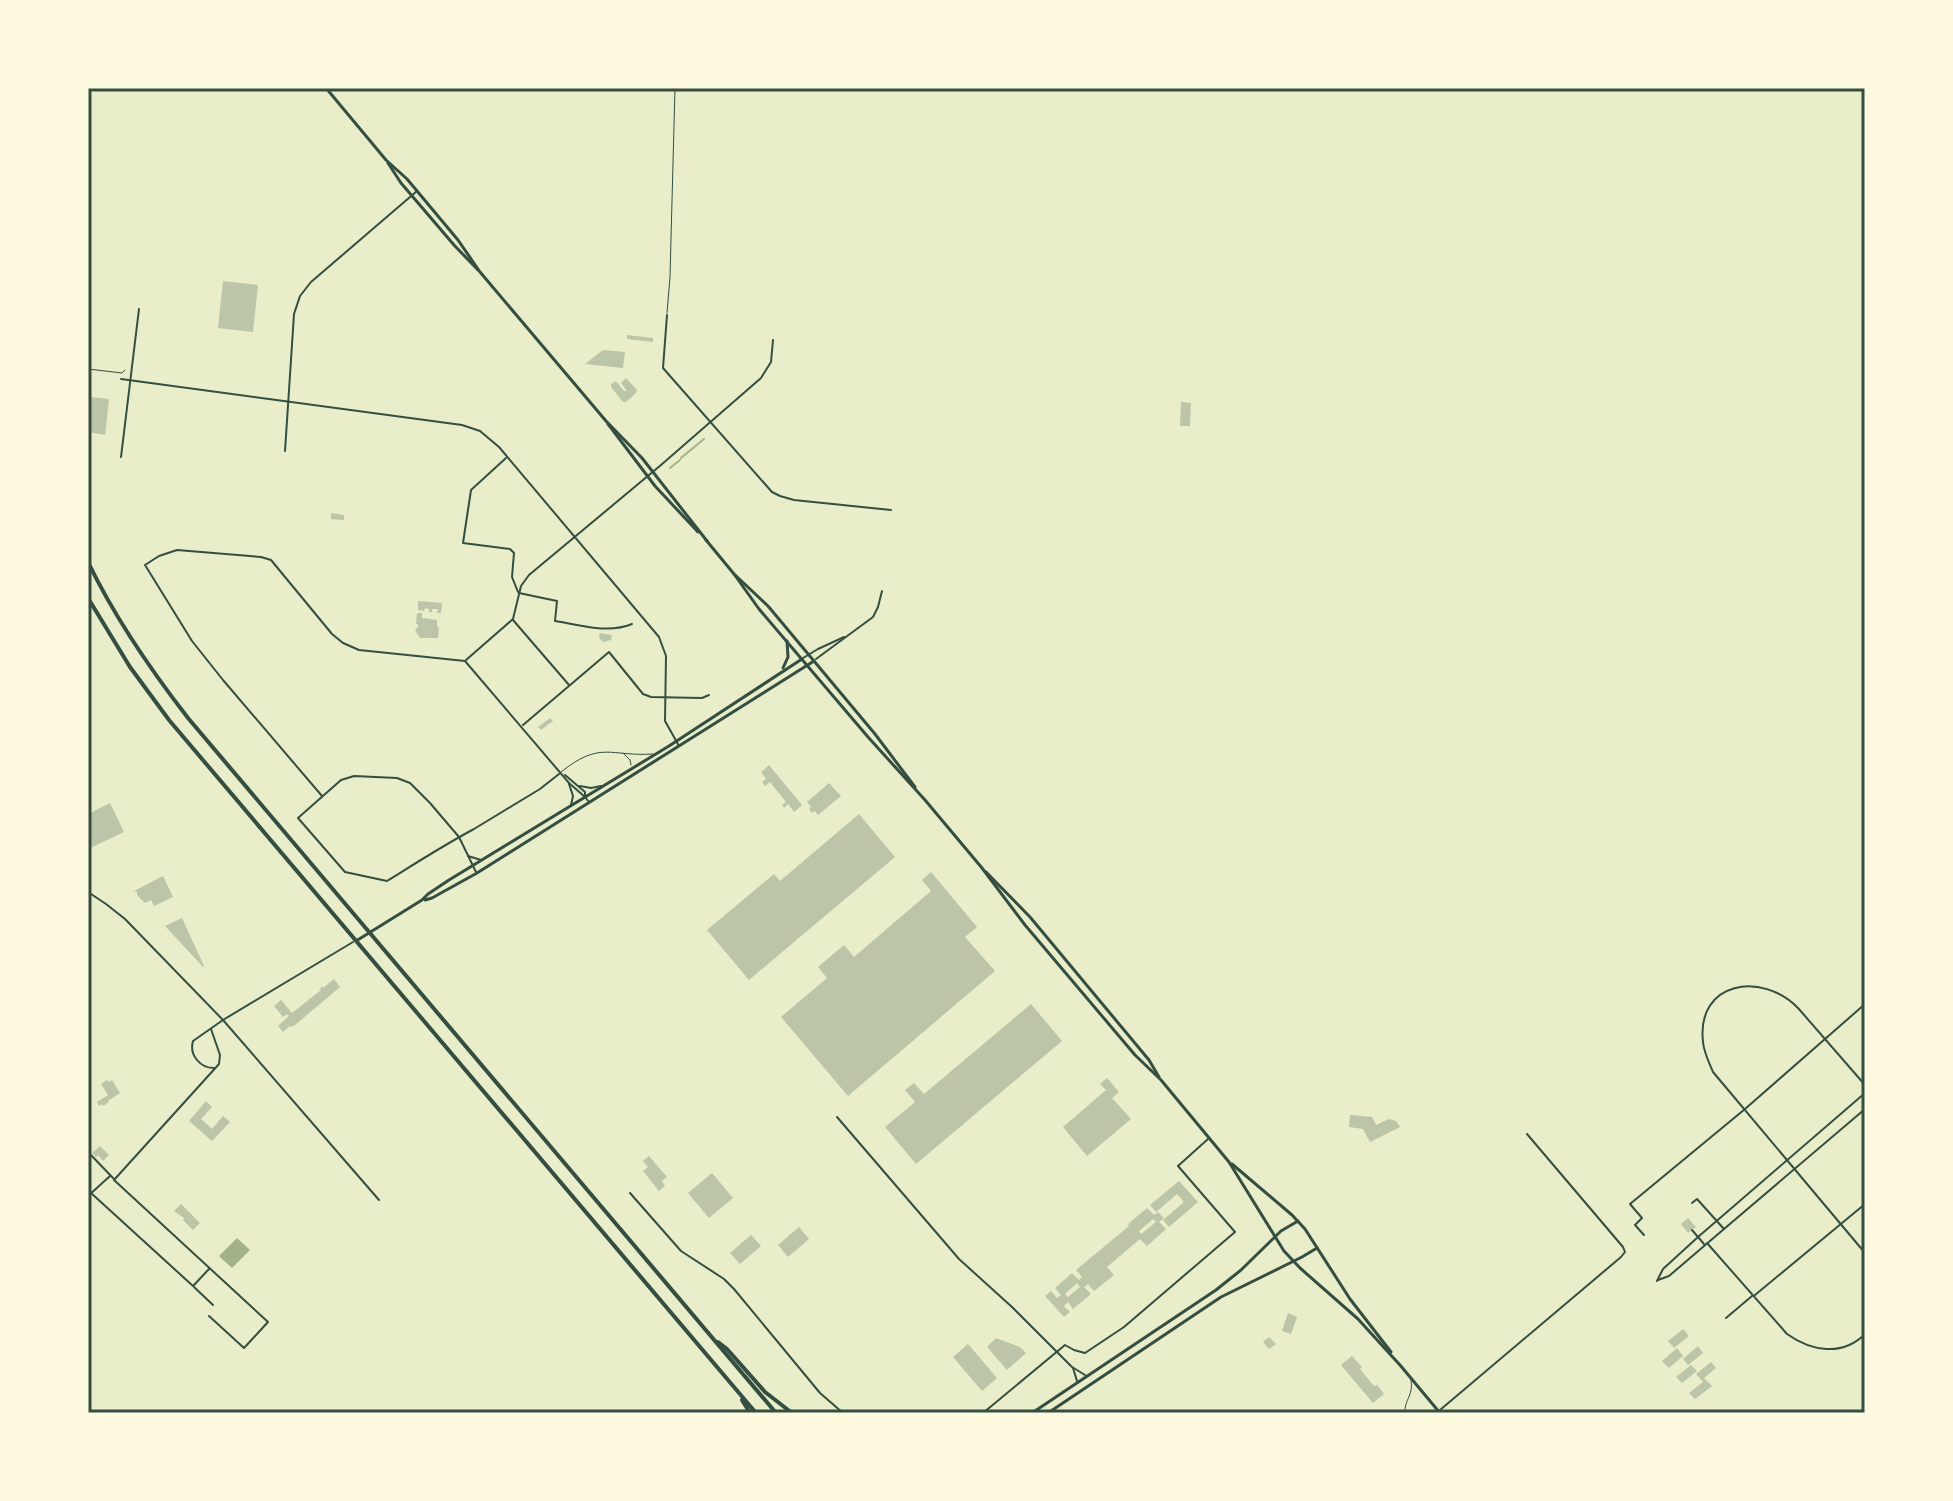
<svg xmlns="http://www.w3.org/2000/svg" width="1953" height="1501" font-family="'Nunito Sans',sans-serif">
  <rect width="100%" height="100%" fill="#e9edc9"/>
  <!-- water -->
  <path fill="#a3b18a" d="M 237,1238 L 250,1250 L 232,1268 L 219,1256 Z"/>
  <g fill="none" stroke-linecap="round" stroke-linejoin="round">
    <!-- stream -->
    <g stroke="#a3b18a" stroke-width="2">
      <path d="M 681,458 L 704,439"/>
      <path d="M 670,468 L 680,460"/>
    </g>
  </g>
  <!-- building -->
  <g fill="#bcc5a7" fill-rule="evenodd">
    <path d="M 223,281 L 258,285 L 253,332 L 218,328 Z"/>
    <path d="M 627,335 L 653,338 L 653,342 L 627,339 Z"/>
    <path d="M 603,350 L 625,352 L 623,368 L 585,364 Z"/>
    <path d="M 626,378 L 637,390 L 636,393 L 626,402 L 623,402 L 611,387 L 611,384 L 616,381 L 624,391 L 627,391 L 621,383 Z"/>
    <path d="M 88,397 L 109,399 L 105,435 L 88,432 Z"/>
    <path d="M 1181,402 L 1191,403 L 1190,426 L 1180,426 Z"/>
    <path d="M 331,513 L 344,515 L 344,520 L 331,519 Z"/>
    <path d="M 418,601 L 442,603 L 441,613 L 437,613 L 438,609 L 432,609 L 432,612 L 429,612 L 429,609 L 425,608 L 424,611 L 418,610 Z"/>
    <path d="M 417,613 L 422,613 L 422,618 L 437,620 L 437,626 L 439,628 L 438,638 L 420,638 L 415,630 L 418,627 L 418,624 L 416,624 Z"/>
    <path d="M 600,633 L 612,635 L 611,640 L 603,642 L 599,638 Z"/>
    <path d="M 550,718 L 553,721 L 541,730 L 538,727 Z"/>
    <path d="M 769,765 L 802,805 L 794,812 L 788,804 L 784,808 L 783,806 L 782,805 L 786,802 L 770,782 L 765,786 L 762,782 L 766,779 L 761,772 Z"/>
    <path d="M 829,783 L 841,796 L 818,815 L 815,811 L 812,813 L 809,809 L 811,807 L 807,802 Z"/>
    <path d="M 110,803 L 124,832 L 88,849 L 88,814 Z"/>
    <path d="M 859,814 L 895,857 L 749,980 L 707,930 L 774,874 L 780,881 Z"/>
    <path d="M 931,872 L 977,927 L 965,937 L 995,971 L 848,1096 L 781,1017 L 827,978 L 818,967 L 844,945 L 854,957 L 931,891 L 922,880 Z"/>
    <path d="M 163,876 L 173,897 L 154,906 L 151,900 L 145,903 L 137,895 L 137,892 L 134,891 Z"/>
    <path d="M 182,918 L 204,966 L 203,967 L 165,926 Z"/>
    <path d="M 334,979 L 340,987 L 295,1025 L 291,1027 L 290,1026 L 283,1032 L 278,1026 L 289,1016 L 287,1014 L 283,1017 L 274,1006 L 281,1000 L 292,1013 L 321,990 L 320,989 L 322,986 L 323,988 Z"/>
    <path d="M 1031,1004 L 1062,1041 L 916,1164 L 885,1127 L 915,1102 L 905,1090 L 914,1083 L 924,1094 Z"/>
    <path d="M 1107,1078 L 1119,1092 L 1112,1098 L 1131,1119 L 1087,1156 L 1063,1127 L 1106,1090 L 1100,1084 Z"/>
    <path d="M 107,1080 L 109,1082 L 112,1080 L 120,1093 L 108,1101 L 109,1102 L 103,1106 L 102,1104 L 99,1106 L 97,1102 L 108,1095 L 101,1084 Z"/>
    <path d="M 206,1101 L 212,1107 L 201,1119 L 212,1129 L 223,1116 L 230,1122 L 212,1141 L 189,1121 Z"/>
    <path d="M 1350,1115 L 1372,1117 L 1376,1125 L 1389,1119 L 1396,1121 L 1400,1127 L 1370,1142 L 1363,1129 L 1349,1127 Z"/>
    <path d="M 100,1146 L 109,1155 L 103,1161 L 98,1155 L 96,1157 L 92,1153 Z"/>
    <path d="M 649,1156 L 667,1177 L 662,1181 L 665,1186 L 659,1191 L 643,1171 L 648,1167 L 643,1161 Z"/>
    <path d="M 712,1173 L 733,1198 L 709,1218 L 688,1193 Z"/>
    <path d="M 1179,1181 L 1198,1202 L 1169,1227 L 1163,1220 L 1184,1202 L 1177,1194 L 1156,1212 L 1150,1205 Z"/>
    <path d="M 181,1204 L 200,1223 L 193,1230 L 183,1220 L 184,1218 L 174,1211 Z"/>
    <path d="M 1147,1208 L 1154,1215 L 1158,1212 L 1164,1218 L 1159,1222 L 1166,1229 L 1147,1246 L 1140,1239 L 1107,1267 L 1114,1275 L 1094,1291 L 1088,1284 L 1084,1287 L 1091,1294 L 1073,1309 L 1068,1302 L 1064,1306 L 1070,1312 L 1064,1317 L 1045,1296 L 1051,1291 L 1057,1298 L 1061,1295 L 1055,1288 L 1072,1273 L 1079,1280 L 1082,1277 L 1076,1270 L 1129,1226 L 1128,1224 ZM 1153,1219 L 1156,1222 L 1141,1234 L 1139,1231 ZM 1077,1283 L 1080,1287 L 1068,1297 L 1065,1294 Z"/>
    <path d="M 1688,1218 L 1696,1227 L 1688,1233 L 1681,1224 Z"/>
    <path d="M 799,1227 L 809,1239 L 788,1257 L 778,1245 Z"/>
    <path d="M 751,1235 L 761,1246 L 740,1264 L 730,1253 Z"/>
    <path d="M 1288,1313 L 1297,1317 L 1291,1334 L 1282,1331 Z"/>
    <path d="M 1683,1329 L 1689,1336 L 1674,1348 L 1668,1341 Z"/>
    <path d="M 1269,1337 L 1276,1344 L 1269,1349 L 1263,1342 Z"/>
    <path d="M 996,1338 L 1020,1347 L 1026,1353 L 1007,1370 L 987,1347 Z"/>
    <path d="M 968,1344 L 997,1378 L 982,1391 L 953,1357 Z"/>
    <path d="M 1698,1346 L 1703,1353 L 1688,1365 L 1683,1359 Z"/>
    <path d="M 1677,1348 L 1683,1356 L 1669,1368 L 1662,1361 Z"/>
    <path d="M 1352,1356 L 1362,1367 L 1360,1369 L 1374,1386 L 1377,1385 L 1384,1394 L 1373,1403 L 1341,1365 Z"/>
    <path d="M 1711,1362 L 1716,1368 L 1704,1378 L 1712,1386 L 1695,1399 L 1689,1393 L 1703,1382 L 1696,1374 Z"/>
    <path d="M 1691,1365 L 1697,1371 L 1682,1383 L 1676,1377 Z"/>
  </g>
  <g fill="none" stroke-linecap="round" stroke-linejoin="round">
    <!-- path -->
    <path stroke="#344e41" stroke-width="1" d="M 88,369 L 122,373 L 125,370"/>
    <!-- service -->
    <g stroke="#344e41" stroke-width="1">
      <path d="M 667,313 L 670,277 L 675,88"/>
      <path d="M 623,753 L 630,760 L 631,765"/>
      <path d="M 561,772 C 601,740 610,757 653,754"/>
      <path d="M 1405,1413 C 1404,1399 1414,1396 1411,1380"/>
    </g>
    <!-- pedestrian -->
    <g stroke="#344e41" stroke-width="2">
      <path d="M 1865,1085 L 1798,1008 C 1762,971 1696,981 1703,1042 C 1704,1053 1709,1062 1713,1072 L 1865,1253"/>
      <path d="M 1724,1229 L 1865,1109"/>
      <path d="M 1692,1230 L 1704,1244"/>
      <path d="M 1644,1235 L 1635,1225 L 1642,1218 L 1630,1204 L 1745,1109 L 1865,1004"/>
      <path d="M 1707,1243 L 1787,1334 C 1811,1351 1842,1357 1865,1334"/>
      <path d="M 1658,1280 L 1669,1276 L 1724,1229 L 1697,1199 L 1692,1203"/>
      <path d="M 1657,1281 L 1663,1269 L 1698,1237 L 1865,1093"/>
      <path d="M 1755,1295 L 1865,1204"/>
      <path d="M 1726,1318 L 1752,1296"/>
    </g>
    <!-- minor -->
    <g stroke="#344e41" stroke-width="2">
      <path d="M 667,315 L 663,368 L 772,492 L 780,496 L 794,500 L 891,510"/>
      <path d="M 121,379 L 462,425 L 480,431 L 499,447 L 659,637 L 666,656 L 665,721 L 679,746"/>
      <path d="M 285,451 L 294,314 L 300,296 L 311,282 L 417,191"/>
      <path d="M 121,457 L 139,309"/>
      <path d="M 506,458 L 471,490 L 463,543 L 510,549 L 514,553 L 512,577 L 518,592"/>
      <path d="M 519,593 L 557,601 L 555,621 C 580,625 608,634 632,624"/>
      <path d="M 513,620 L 569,685"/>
      <path d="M 803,658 L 818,649 L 844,637"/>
      <path d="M 816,659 L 873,617 L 878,607 L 882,591"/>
      <path d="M 466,660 L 513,619 L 521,586 L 529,575 L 661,465 L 761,378 L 771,362 L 773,340"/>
      <path d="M 523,725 L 609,652 L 643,694 L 651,697 L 702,698 L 709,695"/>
      <path d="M 565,775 L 585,792 L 585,797 L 589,802"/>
      <path d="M 569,784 L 573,796 L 571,805"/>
      <path d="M 580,786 L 591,788 L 601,786"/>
      <path d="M 322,796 L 223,680 L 192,641 L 145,565 L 159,556 L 177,550 L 261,557 L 271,560 L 332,634 L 343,643 L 359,650 L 465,661 L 569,783 L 585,797"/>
      <path d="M 468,856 L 481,860"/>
      <path d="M 476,872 L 459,837 L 430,803 L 410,783 L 397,778 L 354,776 L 341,780 L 298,818 L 345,872 L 387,881 C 416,863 444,845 474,829 L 540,789 L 559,774"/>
      <path d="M 88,892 L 106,904 L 125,919 L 223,1020 L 379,1200"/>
      <path d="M 214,1068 C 200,1068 189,1055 193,1041 L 223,1020 L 353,942"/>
      <path d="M 837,1117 L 959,1259 L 1012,1307 L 1072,1367 L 1085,1375"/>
      <path d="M 88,1152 L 114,1179"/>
      <path d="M 91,1193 L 193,1286 L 209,1269"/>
      <path d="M 630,1193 L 681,1251 L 724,1279 L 734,1289 L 820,1393 L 843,1413"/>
      <path d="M 88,1196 L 110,1176"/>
      <path d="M 194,1287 L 213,1305"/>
      <path d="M 209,1316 L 244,1348 L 268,1322 L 114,1180 L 219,1064 L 220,1055 L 211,1029"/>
      <path d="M 1073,1368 L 1077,1381"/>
      <path d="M 1440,1410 L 1621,1257 L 1625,1252 L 1623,1247 L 1527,1134"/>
      <path d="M 983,1413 L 1065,1345 L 1074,1350 L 1085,1353 L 1124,1327 L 1235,1232 L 1178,1166 L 1208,1139"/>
    </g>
    <!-- tertiary -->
    <g stroke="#344e41" stroke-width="3">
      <path d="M 326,88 L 386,160 L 407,179 L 458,240 L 480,272 L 606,421 L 642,458 L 707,541"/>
      <path d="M 388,163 L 401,183 L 454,245 L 478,270"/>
      <path d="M 608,424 L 655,486 L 698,532"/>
      <path d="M 706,540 L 734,574 L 768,606 L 875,734 L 915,787"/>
      <path d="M 734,574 L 759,609 L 868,737 L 925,800 L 982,868 L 1025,925 L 1135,1055 L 1161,1080 L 1229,1162 L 1284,1251 L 1300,1268 L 1358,1319 L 1399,1364"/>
      <path d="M 783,668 L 788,657 L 787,641"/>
      <path d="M 986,872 L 1030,917 L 1149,1060 L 1159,1077"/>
      <path d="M 425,900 L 432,898 L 477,873 L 814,661"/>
      <path d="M 356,941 L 422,900 L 428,894 L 449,880 L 669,746 L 802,659"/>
      <path d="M 1232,1164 L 1292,1215 L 1305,1229 L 1350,1299 L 1391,1352"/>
      <path d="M 1400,1365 L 1440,1413"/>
      <path d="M 1032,1413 L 1216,1290 L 1241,1270 L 1281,1231 L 1298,1221"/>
      <path d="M 1048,1413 L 1221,1297 L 1302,1257 L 1317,1248"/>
    </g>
    <!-- primary -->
    <g stroke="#344e41" stroke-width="4">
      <path d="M 88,562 C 115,618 150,669 188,718 L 776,1413"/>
      <path d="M 88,598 L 130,667 L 169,720 L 756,1413"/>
      <path d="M 718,1342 L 727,1349 L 765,1392 L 792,1413"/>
      <path d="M 742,1400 L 750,1413"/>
    </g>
  </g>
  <!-- border -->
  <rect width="1953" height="1501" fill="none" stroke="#fefae0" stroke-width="180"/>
  <rect x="90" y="90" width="1773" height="1321" fill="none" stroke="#344e41" stroke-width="3"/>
</svg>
